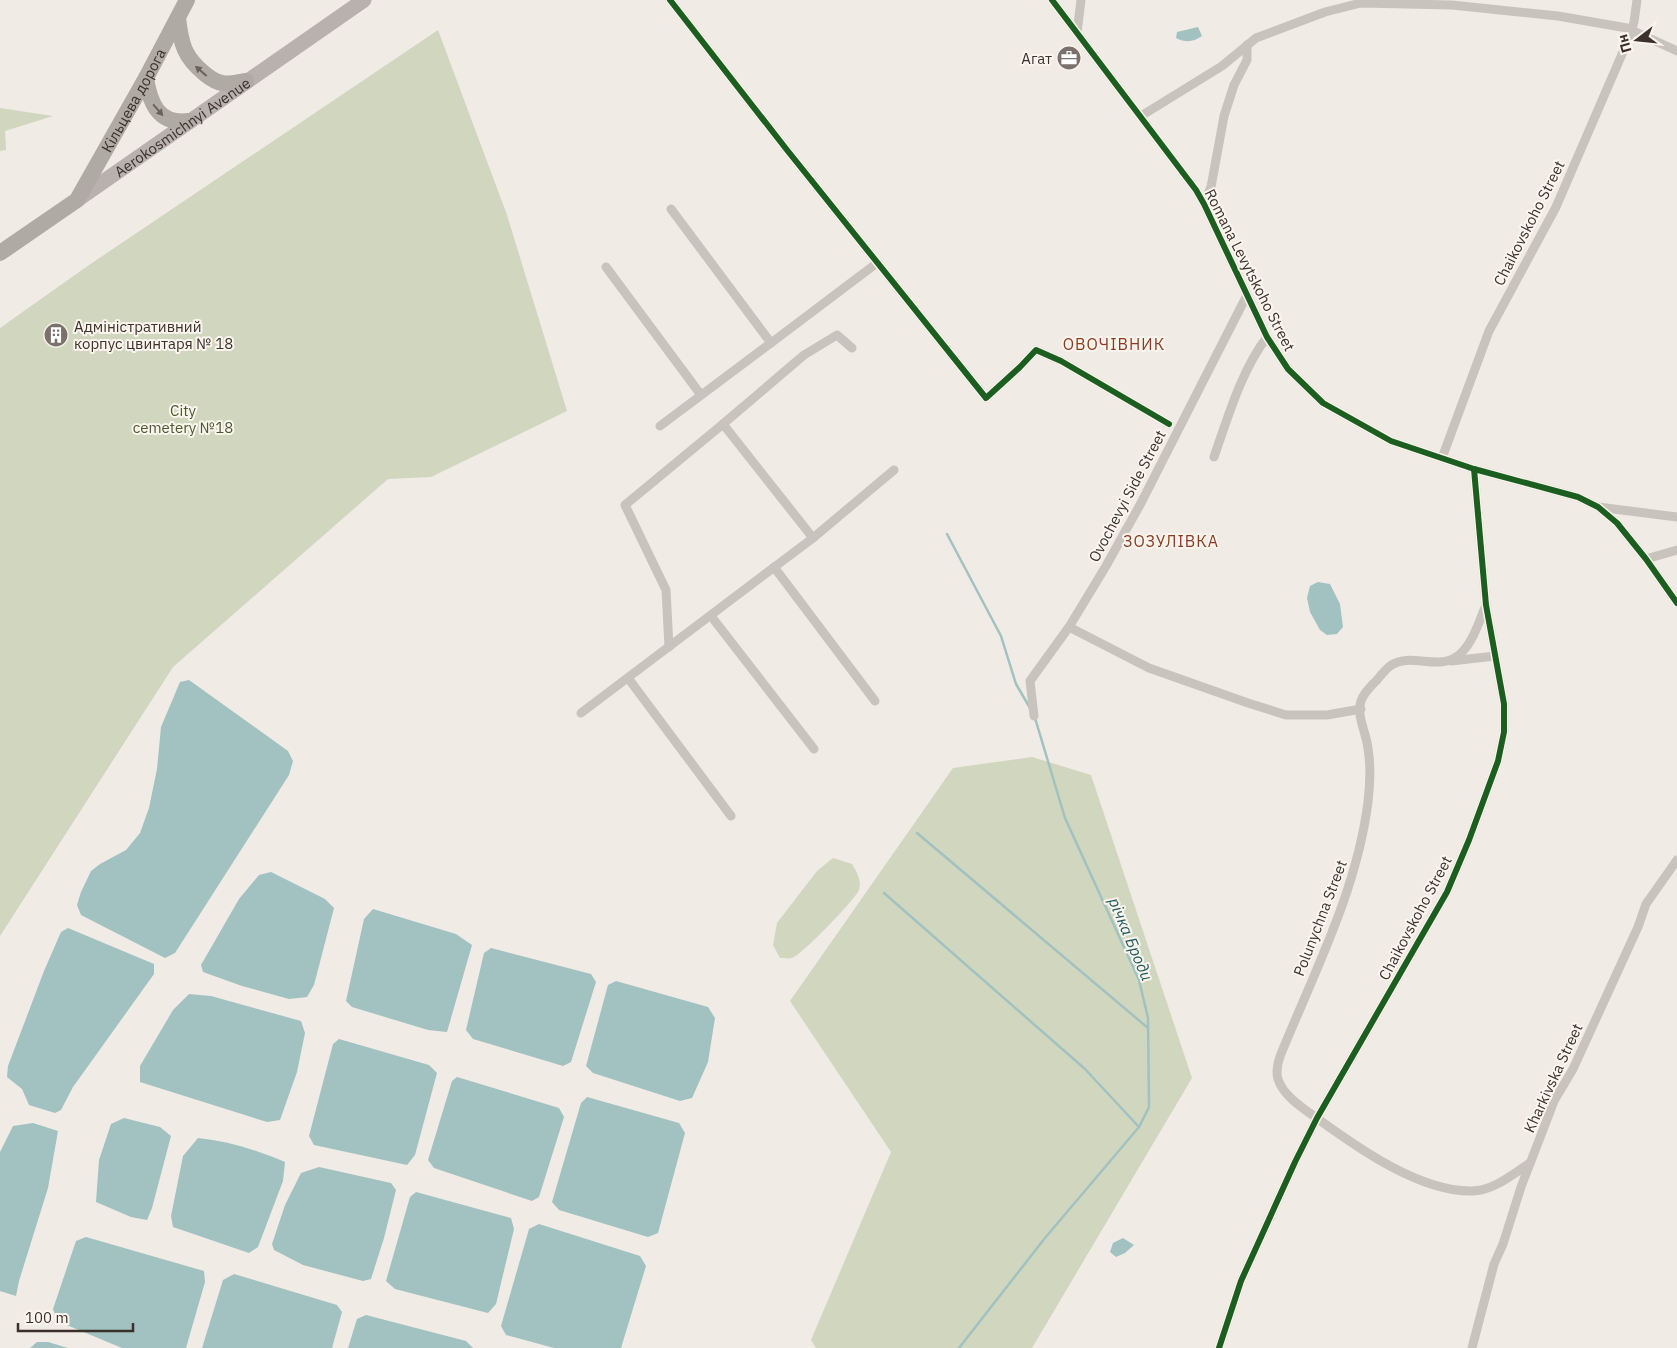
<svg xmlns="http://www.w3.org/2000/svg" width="1677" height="1348" font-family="'IBM Plex Sans',sans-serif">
  <rect width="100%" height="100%" fill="#f0ebe5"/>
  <!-- green -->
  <g fill="#d1d6bf">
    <path d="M 438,30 L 507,215 L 567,411 L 431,477 L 388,479 L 173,667 L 0,936 L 0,328 L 89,265 Z"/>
    <path d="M 0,108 L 53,116 L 5,131 L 6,150 L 0,151 Z"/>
    <path d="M 1032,757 L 1091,775 L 1192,1078 L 1032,1348 L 816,1348 L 811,1340 L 891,1152 L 790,1001 L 953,768 Z"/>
    <path d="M 833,858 L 852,864 C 857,872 863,883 858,892 C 851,903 803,954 792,958 C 788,959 783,958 780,958 L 773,945 L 777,923 L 817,871 Z"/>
  </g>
  <!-- water -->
  <g fill="#a1c2c1">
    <path d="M 1198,27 L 1202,36 C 1193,42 1186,43 1176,38 L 1177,32 Z"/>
    <path d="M 1318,582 L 1330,584 L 1340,604 L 1343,627 L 1337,634 L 1327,635 L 1320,630 L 1310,612 L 1307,598 L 1310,586 Z"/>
    <path d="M 189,680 L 288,751 L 293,761 L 289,775 L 175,953 L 165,958 L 81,915 L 77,905 L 81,892 L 91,871 L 100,864 L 126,850 L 140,833 L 149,808 L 157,769 L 161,727 L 180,682 Z"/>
    <path d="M 271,872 L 325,899 L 334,908 L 314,985 L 307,997 L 289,999 L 242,986 L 203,972 L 201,965 L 239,899 L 259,875 Z"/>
    <path d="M 373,909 L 456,934 L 472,945 L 447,1032 L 428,1030 L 352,1007 L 346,1001 L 364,919 Z"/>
    <path d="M 68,928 L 154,964 L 154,974 L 73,1087 L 61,1110 L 55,1113 L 29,1105 L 22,1089 L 7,1077 L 8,1066 L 44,971 L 61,932 Z"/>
    <path d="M 491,948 L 591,974 L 596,982 L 571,1062 L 563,1066 L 473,1039 L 466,1030 L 484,953 Z"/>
    <path d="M 616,981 L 708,1007 L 715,1018 L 708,1062 L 692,1098 L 680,1101 L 593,1073 L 586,1066 L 608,985 Z"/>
    <path d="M 189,994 L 211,996 L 301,1021 L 305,1033 L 297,1072 L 280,1120 L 267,1122 L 140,1082 L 140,1066 L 173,1010 Z"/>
    <path d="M 339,1039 L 429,1065 L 437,1073 L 415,1155 L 407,1165 L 314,1145 L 309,1136 L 333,1044 Z"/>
    <path d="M 457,1077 L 559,1108 L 564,1117 L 539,1197 L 532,1201 L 434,1168 L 428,1160 L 452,1081 Z"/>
    <path d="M 587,1097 L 679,1123 L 685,1133 L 658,1233 L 648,1237 L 559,1210 L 552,1202 L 581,1103 Z"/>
    <path d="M 124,1118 L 160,1127 L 171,1136 L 152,1208 L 147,1220 L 131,1217 L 96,1202 L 99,1160 L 111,1124 Z"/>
    <path d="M 33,1123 L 58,1131 L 48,1188 L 19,1281 L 16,1296 L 0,1291 L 0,1152 L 13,1126 Z"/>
    <path d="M 198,1138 C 228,1141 257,1150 285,1162 L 283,1181 L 258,1247 L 249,1253 L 173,1227 L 171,1216 L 183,1156 Z"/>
    <path d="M 319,1167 L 391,1183 L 396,1190 L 384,1238 L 371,1279 L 363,1281 L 303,1265 L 274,1250 L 272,1244 L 285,1205 L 301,1173 Z"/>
    <path d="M 416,1192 L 511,1218 L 514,1229 L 496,1304 L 488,1313 L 395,1289 L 386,1281 L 410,1197 Z"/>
    <path d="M 539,1224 L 640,1256 L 646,1266 L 621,1348 L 554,1348 L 506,1335 L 501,1326 L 529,1229 Z"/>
    <path d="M 86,1237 L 204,1271 L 205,1282 L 186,1348 L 122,1348 L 57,1321 L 53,1309 L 76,1241 Z"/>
    <path d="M 1123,1238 L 1134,1245 L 1125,1253 L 1116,1257 L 1110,1252 L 1113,1243 Z"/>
    <path d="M 234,1274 L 337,1305 L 342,1312 L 332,1348 L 202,1348 L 223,1280 Z"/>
    <path d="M 366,1315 L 466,1341 L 473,1348 L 348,1348 L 357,1319 Z"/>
    <path d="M 37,1342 L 48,1342 L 68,1348 L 30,1348 Z"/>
  </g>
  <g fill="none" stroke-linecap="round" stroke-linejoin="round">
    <!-- stream -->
    <g stroke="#a1c2c1" stroke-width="2.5">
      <path d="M 947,534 L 1001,636 L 1016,684 L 1030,708"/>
      <path d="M 917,833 L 1148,1028"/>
      <path d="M 884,893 L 1085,1069 L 1139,1127"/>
      <path d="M 959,1348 L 1045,1238 L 1139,1127 L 1149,1107 L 1148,1018 L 1139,980 L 1065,818 L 1035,718"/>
    </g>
    <!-- street -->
    <g stroke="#c9c3be" stroke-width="9">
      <path d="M 670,0 L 787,150 L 986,398 L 1020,367 L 1036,350 L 1061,361 L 1169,424"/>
      <path d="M 1052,0 L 1196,190 L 1204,204 L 1267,337 L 1288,369 L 1323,403 L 1391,441 L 1474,469 L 1578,497 L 1598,507 L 1617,523 L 1646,559 L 1677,603"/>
      <path d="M 1077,33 L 1081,0"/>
      <path d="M 1141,116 L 1222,66 L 1256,38 L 1325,12 L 1361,3 L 1452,5 L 1558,16 L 1627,28 L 1677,51"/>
      <path d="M 1204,204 L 1211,187 L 1224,116 L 1234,85 L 1247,60 L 1247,45"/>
      <path d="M 671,209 L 771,343 L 877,263"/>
      <path d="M 606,267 L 701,395"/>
      <path d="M 852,348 L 837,335 L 804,355 L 723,424 L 813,538 L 894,470"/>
      <path d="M 660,426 L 771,343"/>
      <path d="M 1214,457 C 1228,417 1241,371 1267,337"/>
      <path d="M 1442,458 L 1489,331 L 1556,207 L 1629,38 L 1634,22 L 1637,0"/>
      <path d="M 1598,507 L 1677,517"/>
      <path d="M 1646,559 L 1677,550"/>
      <path d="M 774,567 L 875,701"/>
      <path d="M 1486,605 C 1479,621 1472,647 1456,657 C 1436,670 1410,652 1390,666 C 1385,670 1381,675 1377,680 C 1371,686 1364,692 1361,701 C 1356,716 1367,734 1368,749 C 1371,766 1370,785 1368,802 C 1357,889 1316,969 1283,1049 C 1279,1058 1275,1069 1278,1079 C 1283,1096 1304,1109 1318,1119 C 1358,1148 1420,1192 1472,1191 C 1493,1191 1513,1174 1530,1163"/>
      <path d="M 711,616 L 814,749"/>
      <path d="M 1069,627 L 1149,668 L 1248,703 L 1286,715 L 1327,715 L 1361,709"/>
      <path d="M 669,647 L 666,590 L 625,505 L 723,424"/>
      <path d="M 1451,661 L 1495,656"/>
      <path d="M 628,678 L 731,816"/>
      <path d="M 581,713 L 813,538"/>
      <path d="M 1034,716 L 1030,681 L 1069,627 L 1106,566 L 1141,503 L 1247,295"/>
      <path d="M 1219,1348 L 1241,1281 L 1295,1162 L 1317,1118 L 1447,892 L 1469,840 L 1498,761 L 1504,732 L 1504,704 L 1486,605 L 1474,469"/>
      <path d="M 1472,1348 L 1494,1264 L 1503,1244 L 1521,1187 L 1548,1117 L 1554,1101 L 1573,1069 L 1638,927 L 1646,904 L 1677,860"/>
    </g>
    <!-- primary -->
    <path stroke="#b8b1ad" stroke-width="15" id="s1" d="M 77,200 L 364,0"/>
    <!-- highway -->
    <g stroke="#afaaa4" stroke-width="16">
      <path d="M 178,18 C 181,44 184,57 205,74 C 210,78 215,82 222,83 C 230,85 238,82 246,81"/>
      <path d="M 146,78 C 150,104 159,125 189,121"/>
      <path id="s2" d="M 0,253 L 77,200 L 146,78 L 187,0"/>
    </g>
    <defs>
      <g id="cycleway">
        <path d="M 670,0 L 787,150 L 986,398 L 1020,367 L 1036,350 L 1061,361 L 1169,424"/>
        <path d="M 1052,0 L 1196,190 L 1204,204 L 1267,337 L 1288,369 L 1323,403 L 1391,441 L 1474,469 L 1578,497 L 1598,507 L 1617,523 L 1646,559 L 1677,603"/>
        <path d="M 1219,1348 L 1241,1281 L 1295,1162 L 1317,1118 L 1447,892 L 1469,840 L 1498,761 L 1504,732 L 1504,704 L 1486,605 L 1474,469"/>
      </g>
    </defs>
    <!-- cycleway casing -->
    <use href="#cycleway" stroke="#fbf5ee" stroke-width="9"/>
    <!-- cycleway -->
    <use href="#cycleway" stroke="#1b5e20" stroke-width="6"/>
  </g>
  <!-- one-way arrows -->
  <defs><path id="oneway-solid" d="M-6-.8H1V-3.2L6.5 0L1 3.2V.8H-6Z" transform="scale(1.25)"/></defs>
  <g fill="#69615b">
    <use href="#oneway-solid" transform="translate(201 71) rotate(-139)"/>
    <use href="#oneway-solid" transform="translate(158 110) rotate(49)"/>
  </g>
  <!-- icons -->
  <defs>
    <symbol id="office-disc" viewBox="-11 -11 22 22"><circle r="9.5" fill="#7a716c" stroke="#fbf5ee"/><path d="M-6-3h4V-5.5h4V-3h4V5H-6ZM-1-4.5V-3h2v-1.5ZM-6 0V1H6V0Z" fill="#fff"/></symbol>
    <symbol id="building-disc" viewBox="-11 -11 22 22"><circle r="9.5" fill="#7a716c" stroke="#fbf5ee"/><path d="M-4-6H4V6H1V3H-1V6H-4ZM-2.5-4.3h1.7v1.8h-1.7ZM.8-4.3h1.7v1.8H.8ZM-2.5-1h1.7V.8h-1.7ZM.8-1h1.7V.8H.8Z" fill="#fff"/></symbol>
  </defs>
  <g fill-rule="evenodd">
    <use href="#office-disc" x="1055" y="44" width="28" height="28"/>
    <use href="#building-disc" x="42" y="321" width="28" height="28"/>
  </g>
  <g text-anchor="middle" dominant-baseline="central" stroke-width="4" stroke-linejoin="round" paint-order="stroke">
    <!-- poi labels -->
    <g font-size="15" fill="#3b302b" stroke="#fbf5ee" text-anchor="end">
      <text x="1052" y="58">Агат</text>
      <text x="74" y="326" text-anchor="start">Адміністративний<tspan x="74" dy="17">корпус цвинтаря № 18</tspan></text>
    </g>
    <!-- street labels -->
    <g font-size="15" fill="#3b302b" stroke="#fbf5ee">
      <text stroke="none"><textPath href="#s2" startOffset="208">Кільцева дорога</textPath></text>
      <text stroke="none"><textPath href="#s1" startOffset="128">Aerokosmichnyi Avenue</textPath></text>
      <text transform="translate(1529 223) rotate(-63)">Chaikovskoho Street</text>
      <text transform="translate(1250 270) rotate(63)">Romana Levytskoho Street</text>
      <text transform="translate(1127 496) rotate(-62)">Ovochevyi Side Street</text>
      <text transform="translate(1320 918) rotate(-69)">Polunychna Street</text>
      <text transform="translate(1415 918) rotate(-62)">Chaikovskoho Street</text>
      <text transform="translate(1553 1078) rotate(-65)">Kharkivska Street</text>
    </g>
    <!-- park labels -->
    <g font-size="15" fill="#4a5a2e" stroke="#fbf5ee">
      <text x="183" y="410">City<tspan x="183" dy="17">cemetery №18</tspan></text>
    </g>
    <!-- neighbourhood labels -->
    <g font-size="16" letter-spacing="1" fill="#8c3b22" stroke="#fbf5ee">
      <text x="1114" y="344">ОВОЧІВНИК</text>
      <text x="1171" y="541">ЗОЗУЛІВКА</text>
    </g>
    <!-- water labels -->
    <g font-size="16" font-style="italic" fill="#1f5a5e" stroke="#fbf5ee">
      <text transform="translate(1131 939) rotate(67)">річка Броди</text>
    </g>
  </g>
  <!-- north arrow -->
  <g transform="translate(1637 40) rotate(254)" stroke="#fbf5ee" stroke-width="4" paint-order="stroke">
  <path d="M0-4L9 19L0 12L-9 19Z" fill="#3b302b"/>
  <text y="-8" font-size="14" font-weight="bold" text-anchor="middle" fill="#3b302b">Пн</text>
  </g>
  <!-- scale -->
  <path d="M18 1323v8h115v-8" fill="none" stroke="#3b302b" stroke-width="2.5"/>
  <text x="25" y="1323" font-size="15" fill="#3b302b" stroke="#fbf5ee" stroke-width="4" paint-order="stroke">100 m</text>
</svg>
